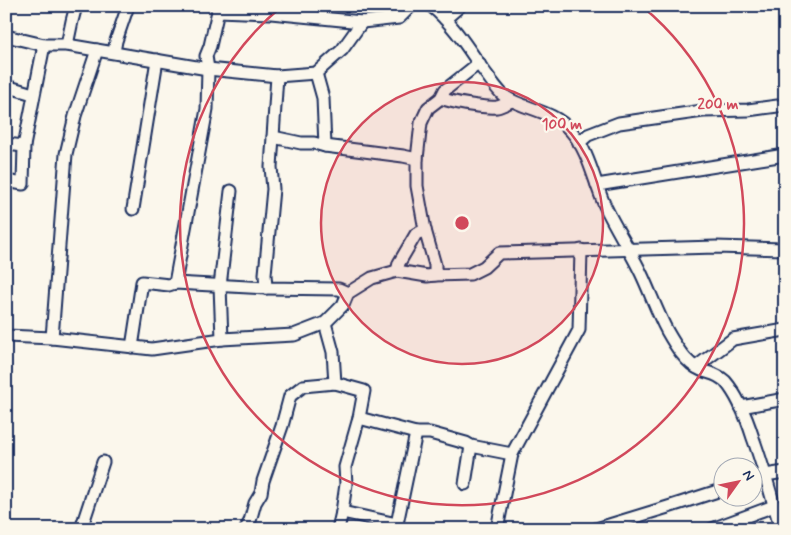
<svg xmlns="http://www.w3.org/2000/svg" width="791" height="535" font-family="Mynerve,sans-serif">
  <rect width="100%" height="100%" fill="#fbf7ec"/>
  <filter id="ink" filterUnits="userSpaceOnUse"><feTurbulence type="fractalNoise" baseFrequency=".02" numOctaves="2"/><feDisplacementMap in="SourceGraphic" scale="10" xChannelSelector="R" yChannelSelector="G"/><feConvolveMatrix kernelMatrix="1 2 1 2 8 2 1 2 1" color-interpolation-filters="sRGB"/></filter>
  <g filter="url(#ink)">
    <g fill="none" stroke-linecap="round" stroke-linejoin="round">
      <defs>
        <g id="minor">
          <path d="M 431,6 C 452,23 466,45 481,67 C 488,76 494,86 502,94 C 508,100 517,103 525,106 C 542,112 559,117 571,131 C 589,151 594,182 605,206 C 616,229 630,250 641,273 C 650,292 657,312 667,331 C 675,345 686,364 701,370 C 711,374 716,373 725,381 C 739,397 747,419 753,438 C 764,468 772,499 781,529"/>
          <path d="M 218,11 L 271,13 L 362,22 L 399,18 L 411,6"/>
          <path d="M 445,19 L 460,6"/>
          <path d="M 6,36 L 44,45 L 67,45 L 208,69 L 277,76 L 316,73 L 342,50 L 362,22"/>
          <path d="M 67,45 L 72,21 L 76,6"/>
          <path d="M 114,52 L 116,41 L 128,6"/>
          <path d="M 316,73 L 323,98 L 325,146"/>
          <path d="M 6,86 L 33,94"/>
          <path d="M 441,98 C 453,103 484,108 497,107 C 502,106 507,103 512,101"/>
          <path d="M 273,137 L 301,143 L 314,143 L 325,146 L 403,156 L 417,159"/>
          <path d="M 579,143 L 588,135 L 619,123 L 703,111 L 748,110 L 785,105"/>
          <path d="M 6,144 L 24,146"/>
          <path d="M 6,181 L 23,184 L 24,146 L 44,45"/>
          <path d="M 597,185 L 785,155"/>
          <path d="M 133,209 L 157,60"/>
          <path d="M 397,271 L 399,263 L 416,234 L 425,230"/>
          <path d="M 435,275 L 435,265 L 425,230 L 417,186 L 417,159 L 421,123 L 428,108 L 441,98 L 445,90 L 479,63"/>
          <path d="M 175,283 L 207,109 L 208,69 L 206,56 L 210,46 L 218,11 L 216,6"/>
          <path d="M 266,288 L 265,274 L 273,189 L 271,167 L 277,76"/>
          <path d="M 325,323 L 333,352 L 335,383"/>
          <path d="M 6,336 L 52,338 L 152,349 L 222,339 L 220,286 L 231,191"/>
          <path d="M 52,338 L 66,154 L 75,116 L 97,50"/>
          <path d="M 222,339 L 294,335 L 325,323 L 343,305 L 348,293 L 372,278 L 397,271 L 427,276 L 435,275 L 470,274 L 484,267 L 499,253 L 716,247 L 785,249"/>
          <path d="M 132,347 L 142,282 L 169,285 L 175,283 L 266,288 L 339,289 L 348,293"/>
          <path d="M 696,367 L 733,339 L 785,330"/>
          <path d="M 741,407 L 785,399"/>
          <path d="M 359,418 L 416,433 L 430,433 L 466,443 L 471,446 L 512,454"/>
          <path d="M 754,479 L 765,475 L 785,472"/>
          <path d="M 465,484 L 471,446"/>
          <path d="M 397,524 L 416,433"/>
          <path d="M 81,529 L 103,462"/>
          <path d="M 246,529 L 250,521 L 255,503 L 261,493 L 263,481 L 282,426 L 290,396 L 303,386 L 335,383 L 364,391 L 359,418 L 345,467 L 346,484 L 342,512"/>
          <path d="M 338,529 L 342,512 L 397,524 L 396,529"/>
          <path d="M 497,529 L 512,454 L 579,330 L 581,250"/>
          <path d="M 596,529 L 668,507 L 724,489"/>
          <path d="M 712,529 L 774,506"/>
        </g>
      </defs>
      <!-- minor casing -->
      <use href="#minor" stroke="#1b2f5e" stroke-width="15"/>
      <!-- minor -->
      <use href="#minor" stroke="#fbf7ec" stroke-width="11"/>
    </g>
  </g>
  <!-- distance rings -->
  <circle cx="462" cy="223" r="141" fill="#d1495b" fill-opacity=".12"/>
  <g fill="none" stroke="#d1495b" stroke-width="2.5">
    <circle cx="462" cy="223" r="141"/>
    <path d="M643 7A282 282 0 1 1 281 7"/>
  </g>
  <circle cx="462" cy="223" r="8" fill="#d1495b" stroke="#fbf7ec" stroke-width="2.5"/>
  <g font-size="15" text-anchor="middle" font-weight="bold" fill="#d1495b" stroke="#fbf7ec" stroke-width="4.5" stroke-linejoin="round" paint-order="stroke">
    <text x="718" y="109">200 m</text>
    <text x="562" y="129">100 m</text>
  </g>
  <!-- margin -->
  <rect width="791" height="535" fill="none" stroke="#fbf7ec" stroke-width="25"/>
  <rect x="12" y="12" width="766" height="510" fill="none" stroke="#1b2f5e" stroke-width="2" filter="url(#ink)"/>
  <!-- north arrow -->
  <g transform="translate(738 482) rotate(57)"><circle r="24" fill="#fbf7ec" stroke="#a1a7b3"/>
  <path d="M0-4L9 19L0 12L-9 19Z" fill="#d1495b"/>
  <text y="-8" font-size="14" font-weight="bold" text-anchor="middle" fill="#1b2f5e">N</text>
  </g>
</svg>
